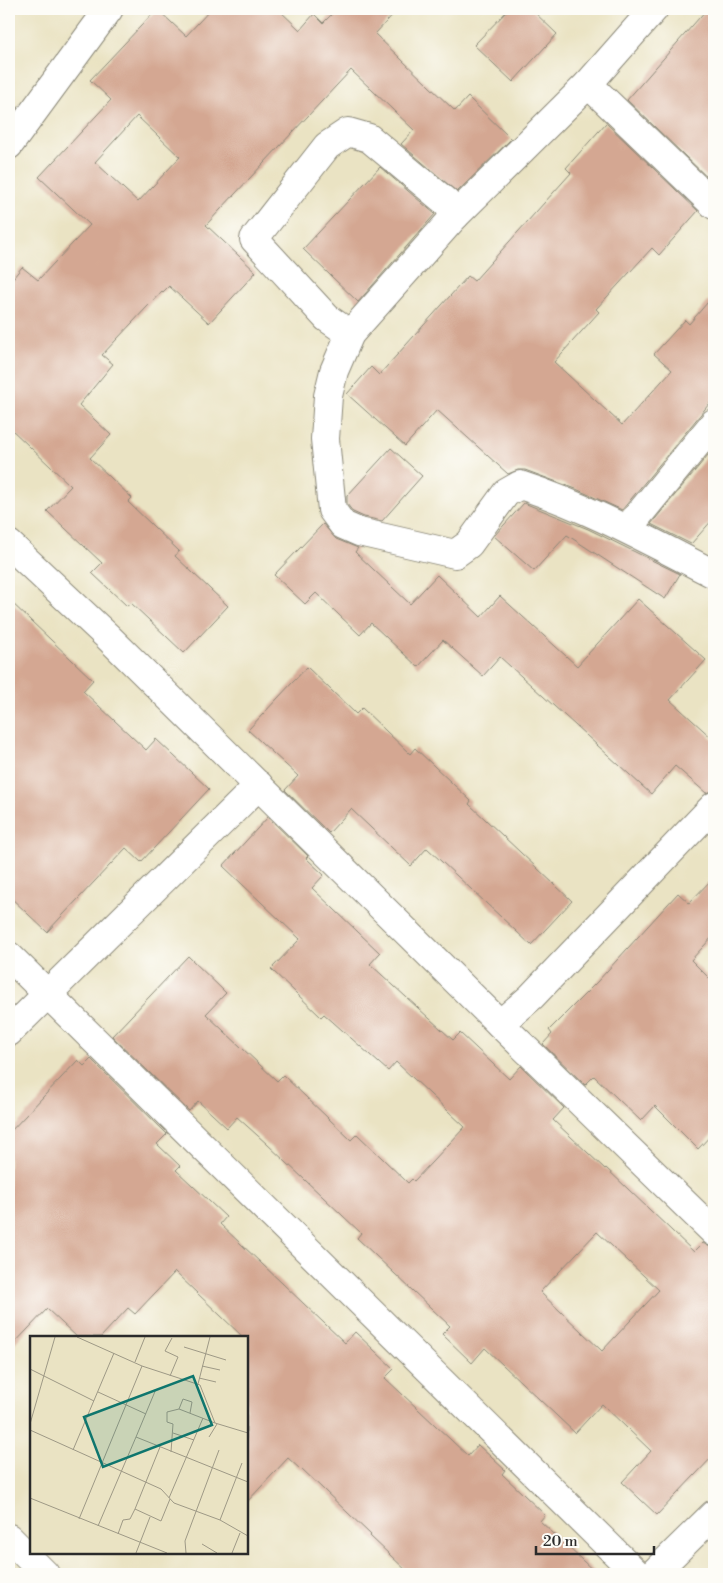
<svg xmlns="http://www.w3.org/2000/svg" width="723" height="1583" font-family="'Libre Bodoni',serif">
  <rect width="100%" height="100%" fill="#fdfcf7"/>
  <filter id="ink" filterUnits="userSpaceOnUse"><feTurbulence type="fractalNoise" baseFrequency=".02" numOctaves="2"/><feDisplacementMap in="SourceGraphic" scale="10" xChannelSelector="R" yChannelSelector="G"/><feConvolveMatrix kernelMatrix="1 2 1 2 8 2 1 2 1" color-interpolation-filters="sRGB"/></filter>
  <filter id="wash" filterUnits="userSpaceOnUse"><feTurbulence type="fractalNoise" baseFrequency=".0096" numOctaves="4" result="noise"/><feDisplacementMap in="SourceGraphic" scale="20" xChannelSelector="R" yChannelSelector="G"/><feGaussianBlur stdDeviation="1.12" result="paint"/><feColorMatrix in="noise" values="0 0 0 0 0 0 0 0 0 0 0 0 0 0 0 0 0 1.4 0 .05"/><feComposite in="paint" operator="in"/></filter>
  <g filter="url(#wash)">
    <rect width="100%" height="100%" fill="#eae3c3"/>
    <g id="blocks">
      <!-- building -->
      <g fill="#d4a792" fill-rule="evenodd">
        <path d="M 157,9 L 186,36 L 211,9 L 278,9 L 300,30 L 314,14 L 323,23 L 337,9 L 398,9 L 375,34 L 455,111 L 468,97 L 511,139 L 457,192 L 401,144 L 414,130 L 351,70 L 206,225 L 256,272 L 209,323 L 169,286 L 163,292 L 162,291 L 102,355 L 113,364 L 79,405 L 111,435 L 90,458 L 132,498 L 128,502 L 179,551 L 175,556 L 228,606 L 184,653 L 131,603 L 127,606 L 92,573 L 102,563 L 47,511 L 71,486 L 9,427 L 9,283 L 22,267 L 38,280 L 90,225 L 39,177 L 111,100 L 90,80 ZM 137,116 L 180,157 L 138,202 L 95,162 Z"/>
        <path d="M 509,9 L 531,9 L 557,34 L 513,82 L 474,45 Z"/>
        <path d="M 707,9 L 714,9 L 714,184 L 627,100 Z"/>
        <path d="M 606,123 L 698,211 L 659,255 L 652,248 L 596,309 L 599,312 L 554,362 L 622,425 L 672,370 L 654,354 L 685,320 L 689,324 L 714,295 L 714,398 L 622,510 L 576,489 L 525,470 L 518,470 L 508,474 L 437,410 L 405,446 L 347,394 L 371,367 L 379,375 L 468,276 L 474,281 L 571,173 L 566,168 Z"/>
        <path d="M 380,167 L 435,214 L 358,302 L 303,249 Z"/>
        <path d="M 391,448 L 422,476 L 382,521 L 364,517 L 353,512 L 347,504 L 347,496 Z"/>
        <path d="M 713,449 L 714,451 L 714,518 L 691,544 L 651,524 Z"/>
        <path d="M 524,503 L 588,529 L 680,574 L 665,599 L 567,535 L 534,571 L 494,536 Z"/>
        <path d="M 323,524 L 336,539 L 358,548 L 355,552 L 410,604 L 437,575 L 481,617 L 500,596 L 577,666 L 638,599 L 706,660 L 670,700 L 714,740 L 714,791 L 706,793 L 675,766 L 651,794 L 500,657 L 483,676 L 443,640 L 418,667 L 371,623 L 360,635 L 316,593 L 305,604 L 274,575 Z"/>
        <path d="M 9,600 L 93,680 L 83,691 L 146,750 L 156,739 L 209,789 L 141,862 L 126,848 L 47,932 L 9,896 Z"/>
        <path d="M 307,667 L 356,714 L 362,708 L 410,754 L 415,748 L 471,801 L 469,804 L 572,901 L 531,945 L 427,848 L 411,866 L 351,809 L 329,833 L 285,790 L 298,776 L 248,730 Z"/>
        <path d="M 268,817 L 308,856 L 306,858 L 324,875 L 312,888 L 380,953 L 370,964 L 453,1040 L 460,1033 L 509,1079 L 521,1066 L 564,1108 L 553,1120 L 605,1169 L 606,1168 L 694,1252 L 703,1243 L 710,1247 L 714,1247 L 714,1455 L 657,1515 L 622,1482 L 651,1451 L 602,1404 L 575,1433 L 485,1348 L 472,1363 L 442,1334 L 450,1326 L 357,1238 L 361,1233 L 267,1144 L 237,1117 L 227,1128 L 198,1101 L 189,1111 L 112,1036 L 188,956 L 226,993 L 206,1014 L 277,1081 L 283,1075 L 351,1140 L 357,1134 L 408,1183 L 412,1179 L 414,1181 L 465,1127 L 396,1062 L 388,1071 L 324,1014 L 321,1017 L 271,969 L 300,939 L 223,866 ZM 597,1232 L 659,1290 L 602,1351 L 540,1292 Z"/>
        <path d="M 714,877 L 714,935 L 691,960 L 714,983 L 714,1132 L 698,1149 L 655,1106 L 641,1121 L 594,1076 L 585,1085 L 543,1044 L 552,1034 L 549,1030 L 597,982 L 678,893 L 689,903 Z"/>
        <path d="M 91,1059 L 167,1134 L 157,1144 L 180,1166 L 176,1170 L 226,1217 L 220,1224 L 345,1343 L 355,1332 L 394,1369 L 385,1378 L 468,1456 L 478,1445 L 505,1470 L 502,1474 L 545,1515 L 540,1521 L 597,1574 L 410,1574 L 370,1536 L 371,1535 L 301,1468 L 300,1469 L 288,1458 L 246,1503 L 246,1337 L 243,1337 L 175,1272 L 135,1314 L 128,1308 L 101,1337 L 77,1337 L 47,1309 L 9,1349 L 9,1133 L 78,1060 L 84,1066 Z"/>
      </g>
    </g>
  </g>
  <g filter="url(#ink)">
    <use href="#blocks" fill-opacity="0" stroke="#8a8777" stroke-width="1"/>
    <g fill="none" stroke-linecap="round" stroke-linejoin="round">
      <defs>
        <g id="minor">
          <path d="M 654,9 L 588,84 L 455,216 L 350,334 L 334,371 L 328,396 L 325,439 L 332,510 L 343,525 L 359,532 L 455,554 L 469,544 L 506,493 L 520,485 C 588,507 651,542 714,574"/>
          <path d="M 588,84 L 714,205"/>
          <path d="M 9,145 L 109,9"/>
          <path d="M 350,334 L 327,318 L 254,239 L 327,146 L 348,132 L 369,138 L 446,202 L 455,216"/>
          <path d="M 627,529 L 714,423"/>
          <path d="M 9,544 L 108,637 L 500,1024 L 531,997 L 714,806"/>
          <path d="M 9,956 L 637,1574"/>
          <path d="M 500,1024 L 714,1232"/>
          <path d="M 9,1032 L 259,785"/>
          <path d="M 9,1538 L 45,1574"/>
          <path d="M 653,1574 L 714,1514"/>
        </g>
      </defs>
      <!-- minor casing -->
      <use href="#minor" stroke="#8a8777" stroke-width="30"/>
      <!-- minor -->
      <use href="#minor" stroke="#fff" stroke-width="28"/>
    </g>
  </g>
  <!-- overview -->
  <g transform="translate(30 1336)">
    <rect width="218" height="218" fill="#eae3c3"/>
    <path fill="none" stroke="#9e9986" stroke-width="1" d="M 47,1 L 112,30 L 170,49 L 185,87 L 218,97M 154,11 L 196,24M 105,26 L 115,1M 172,30 L 190,34M 0,33 L 64,65M 140,40 L 148,21 L 135,15 L 142,2M 169,42 L 186,46M 168,48 L 180,1M 126,53 L 106,101 L 218,146M 68,56 L 116,78M 149,73 L 153,63 L 162,66 L 160,77M 0,88 L 25,1M 0,94 L 131,153 L 144,167 L 190,184 L 218,200M 143,97 L 164,104M 179,101 L 187,88M 43,114 L 84,17M 141,116 L 143,88 L 137,86 L 137,76 L 149,73 L 185,87M 0,162 L 137,217M 139,162 L 173,82M 105,173 L 130,111M 49,183 L 112,30M 190,184 L 212,127M 68,190 L 106,101M 88,198 L 93,184 L 100,183 L 105,173 L 131,185 L 140,163M 172,208 L 187,217M 106,217 L 120,181M 156,217 L 155,205 L 189,114M 202,217 L 210,197"/>
    <path fill="#0f766e" fill-opacity="0.15" stroke="#0f766e" stroke-width="2.5" d="M 163,40 L 182,89 L 73,131 L 54,81 Z"/>
    <rect width="218" height="218" fill="none" stroke="#2b2b2b" stroke-width="2.5"/>
  </g>
  <!-- margin -->
  <rect width="723" height="1583" fill="none" stroke="#fdfcf7" stroke-width="30"/>
  <!-- scale -->
  <path d="M536 1546v8h118v-8" fill="none" stroke="#2b2b2b" stroke-width="2.5"/>
  <text x="543" y="1546" font-size="15" fill="#2b2b2b" stroke="#fdfcf7" stroke-width="4" paint-order="stroke">20 m</text>
</svg>
